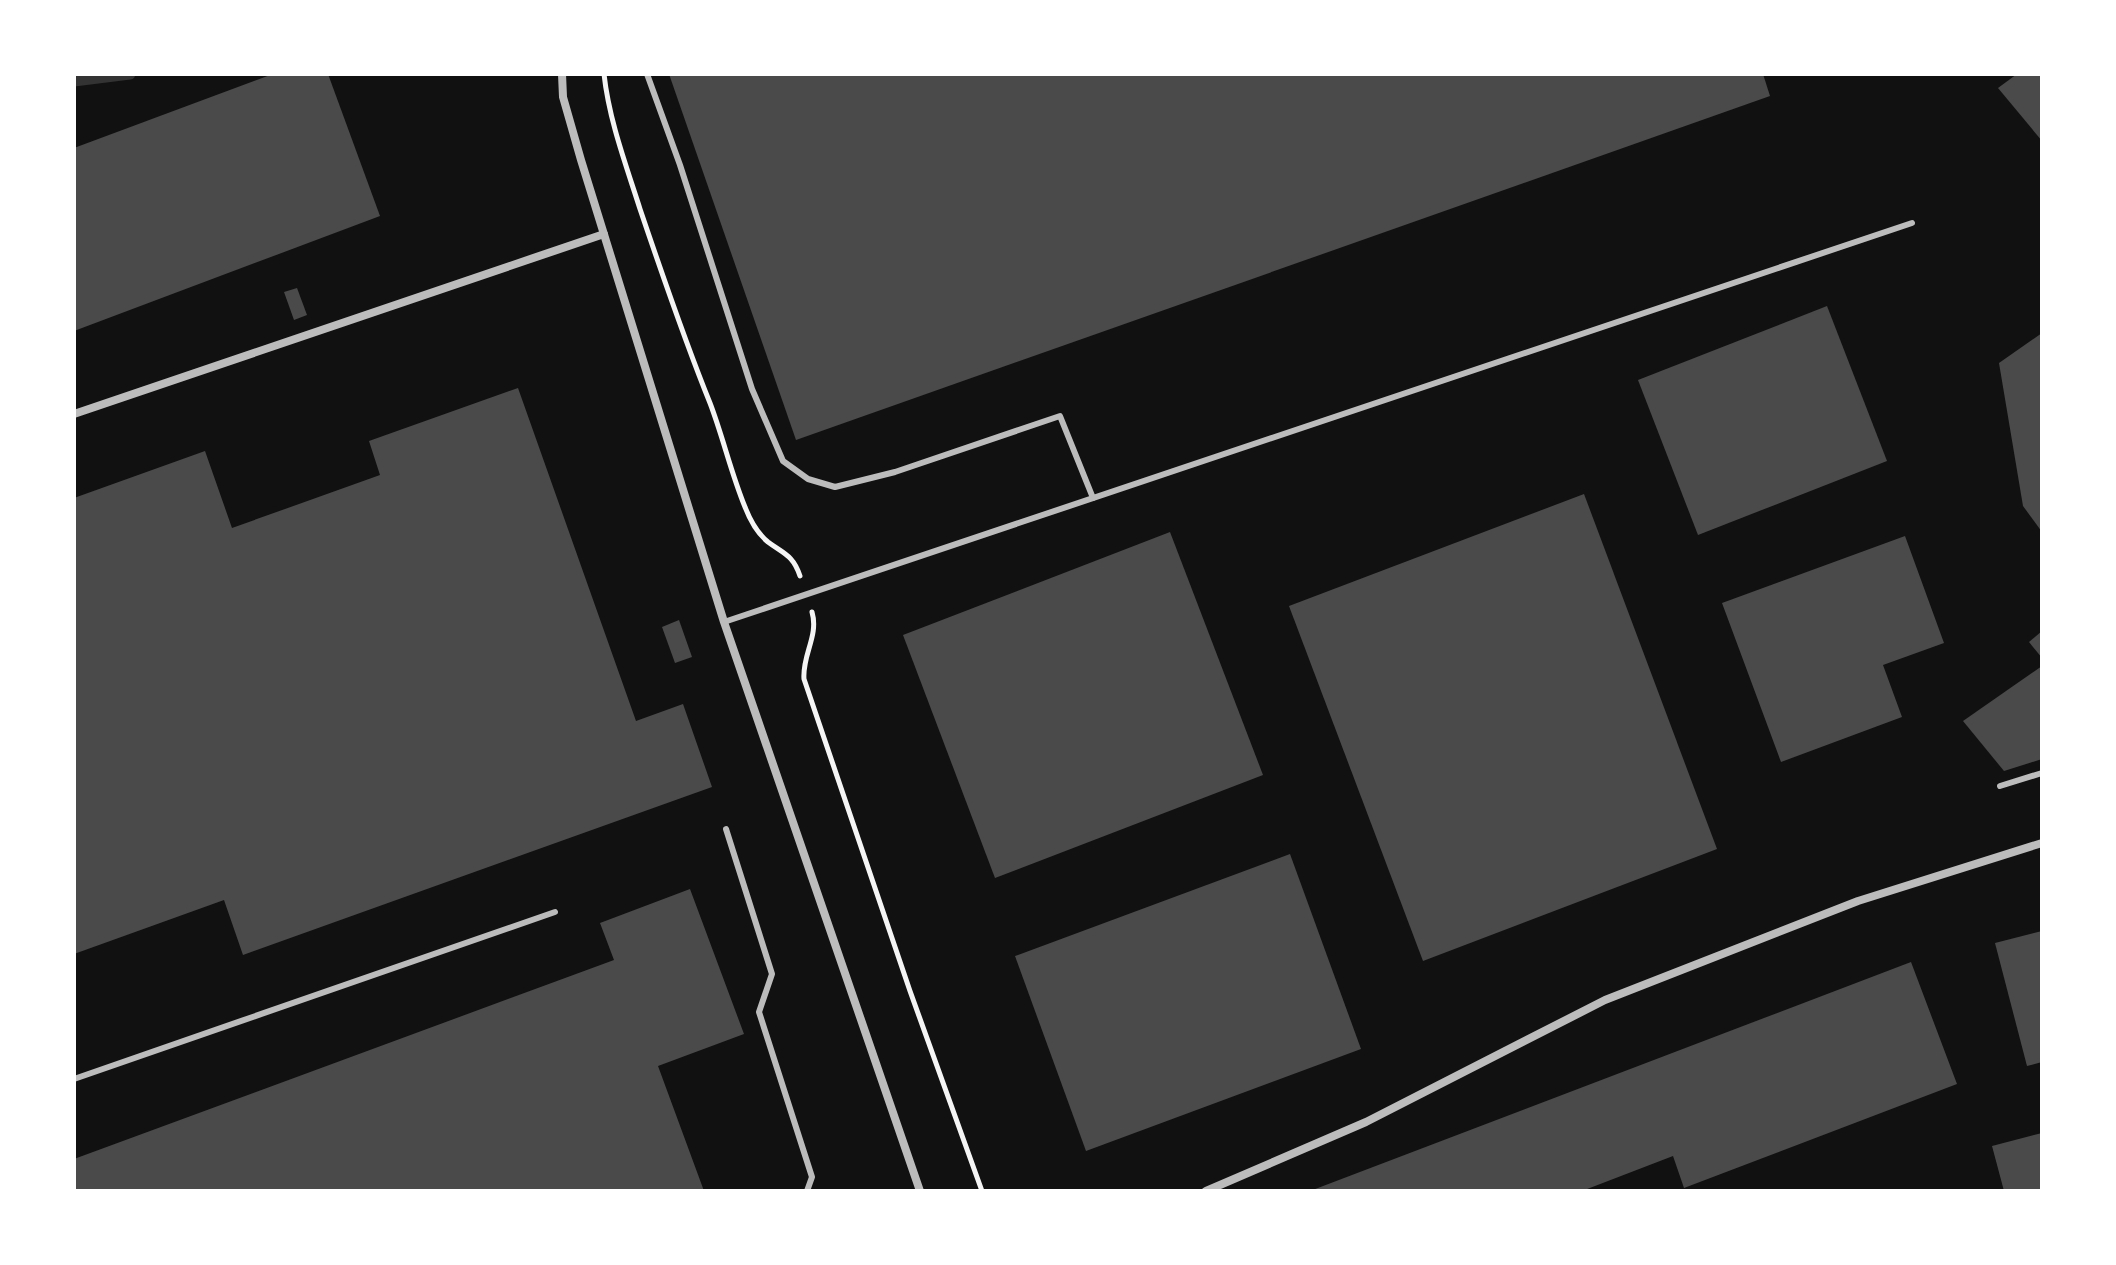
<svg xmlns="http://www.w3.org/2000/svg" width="2116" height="1265" font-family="'Work Sans',sans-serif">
  <rect width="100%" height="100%" fill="#111"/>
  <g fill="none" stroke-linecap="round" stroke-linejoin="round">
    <!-- stream -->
    <path stroke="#333" stroke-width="11" d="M 74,81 L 130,74"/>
  </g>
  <!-- building -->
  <g fill="#4a4a4a">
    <path d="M 273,74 L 328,74 L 380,216 L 74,331 L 74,148 Z"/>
    <path d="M 669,74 L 1763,74 L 1770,96 L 796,440 Z"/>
    <path d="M 2017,74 L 2042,74 L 2042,141 L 1998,88 Z"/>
    <path d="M 297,288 L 307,315 L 294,320 L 284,292 Z"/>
    <path d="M 1827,306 L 1887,461 L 1698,535 L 1638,380 Z"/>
    <path d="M 2042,333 L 2042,532 L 2023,506 L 1999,363 Z"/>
    <path d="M 518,388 L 636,721 L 683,704 L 712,787 L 243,955 L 224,900 L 74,954 L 74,498 L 205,451 L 232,528 L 380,475 L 369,441 Z"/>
    <path d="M 1584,494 L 1717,849 L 1423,961 L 1289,606 Z"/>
    <path d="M 1170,532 L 1263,775 L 995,878 L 903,635 Z"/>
    <path d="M 1905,536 L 1944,643 L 1883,665 L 1902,717 L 1781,762 L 1722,603 Z"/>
    <path d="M 679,620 L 692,657 L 675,663 L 662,627 Z"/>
    <path d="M 2042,631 L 2042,658 L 2029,642 Z"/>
    <path d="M 2042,666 L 2042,759 L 2004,771 L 1963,721 Z"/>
    <path d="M 1290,854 L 1361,1049 L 1086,1151 L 1015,956 Z"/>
    <path d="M 690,889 L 744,1034 L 658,1066 L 704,1191 L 74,1191 L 74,1159 L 614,960 L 600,923 Z"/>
    <path d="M 2042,931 L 2042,1062 L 2027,1066 L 1995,943 Z"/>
    <path d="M 1911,962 L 1957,1084 L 1684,1188 L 1673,1156 L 1582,1191 L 1310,1191 Z"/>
    <path d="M 2042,1133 L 2042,1191 L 2004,1191 L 1992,1146 Z"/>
  </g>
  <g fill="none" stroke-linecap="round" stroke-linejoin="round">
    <!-- path -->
    <g stroke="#f5f5f5" stroke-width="5">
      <path d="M 604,74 C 609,120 626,165 640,209 C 662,274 684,339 710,403 C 723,437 731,473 745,507 C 750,520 757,533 768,542 C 784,554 793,555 800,576"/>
      <path d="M 812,612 C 819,636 802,655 804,679 L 910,991 L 982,1191"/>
    </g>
    <!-- service -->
    <g stroke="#bcbcbc" stroke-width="6">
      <path d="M 647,74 L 680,165 L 752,389 L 783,461 L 808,479 L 835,487 L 895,472 L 1060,416 L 1093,498"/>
      <path d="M 724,622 L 1912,223"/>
      <path d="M 2000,786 L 2042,773"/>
      <path d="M 726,829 L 772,974 L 759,1012 L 812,1177 L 807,1191"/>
      <path d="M 74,1079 L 555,912"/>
    </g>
    <!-- minor -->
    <g stroke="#bcbcbc" stroke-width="8">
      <path d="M 562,74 L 563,97 L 581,160 L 724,622 L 920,1191"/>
      <path d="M 74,414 L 604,234"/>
      <path d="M 1206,1191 L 1366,1122 L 1605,1000 L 1858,901 L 2042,843"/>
    </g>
  </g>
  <!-- border -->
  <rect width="2116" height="1265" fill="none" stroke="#ffffff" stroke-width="152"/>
</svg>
